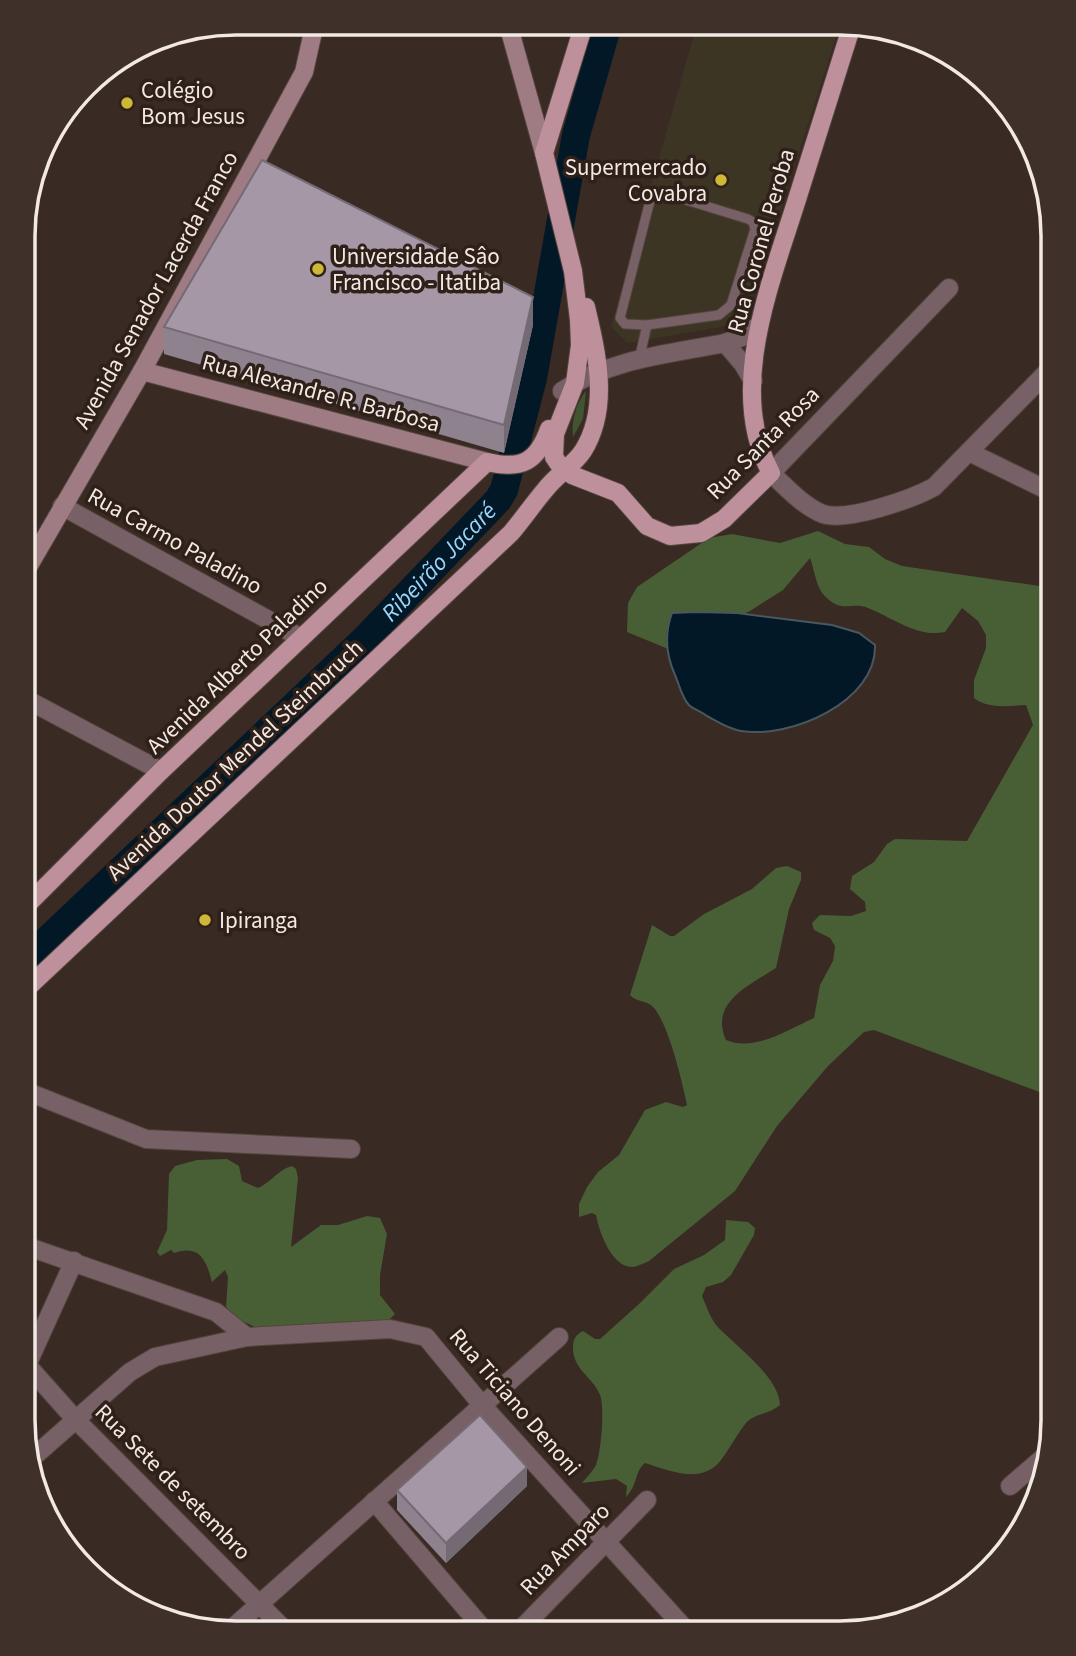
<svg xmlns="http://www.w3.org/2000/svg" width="1076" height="1656" font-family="'Source Sans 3',sans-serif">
  <rect width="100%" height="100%" fill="#392a23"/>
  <!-- commercial -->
  <path fill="#3d3524" d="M 697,24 L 787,24 L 836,37 L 744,323 L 627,343 L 611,327 Z"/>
  <!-- green -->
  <path fill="#425532" d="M 586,391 L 583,419 L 573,437 C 571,422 576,403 586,391 Z"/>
  <!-- forest -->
  <g fill="#485e35">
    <path d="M 818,531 L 845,544 L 869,547 L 885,559 L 902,566 L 1053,588 L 1053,1097 L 874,1030 L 864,1032 L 828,1066 L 777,1126 L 735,1191 L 649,1261 C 644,1263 638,1266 633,1267 C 612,1268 599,1232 596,1215 L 592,1213 L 579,1217 L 579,1204 L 587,1187 L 598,1172 L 619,1155 L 645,1110 L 666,1102 L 683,1107 L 687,1105 C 682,1081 669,1026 654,1008 C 648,1000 637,1003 630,995 L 652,925 L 670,936 L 674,936 L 704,914 L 752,889 L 776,868 L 787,866 L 801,872 L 801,880 L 789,909 L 776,968 C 750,985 709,1002 726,1040 C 755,1052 787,1030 814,1018 L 820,985 L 833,961 L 835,946 L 830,938 L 814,930 L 812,923 L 820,915 L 851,916 L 866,911 L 865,902 L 850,889 L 852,876 L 874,862 L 887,844 L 895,839 L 967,841 L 1033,725 L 1026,705 C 1010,706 987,709 974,698 L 974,680 L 986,648 L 986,635 L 978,621 L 962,608 L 945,632 C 918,638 893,618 868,608 C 851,601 841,615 823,594 C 816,586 814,568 810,558 L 783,590 L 750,611 L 721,623 L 678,653 L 627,632 L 628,603 L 637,587 L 709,538 L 732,534 L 780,543 Z"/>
    <path d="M 227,1159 L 239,1166 L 242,1181 L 258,1188 C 272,1182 277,1170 292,1166 L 296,1169 L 298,1178 L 291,1247 L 321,1225 L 338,1225 L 367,1216 L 380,1218 L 387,1234 L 380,1275 L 380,1295 L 395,1314 L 384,1325 L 257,1328 L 238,1319 L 226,1307 L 228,1277 L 225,1270 L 212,1282 C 206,1260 200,1244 174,1253 L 171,1250 L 160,1256 L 157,1252 L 167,1230 L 169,1174 L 175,1166 L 197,1160 Z"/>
    <path d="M 726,1220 L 748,1222 L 755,1228 L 754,1235 L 731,1275 L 723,1282 L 706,1287 L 702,1296 C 706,1305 710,1317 716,1325 C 734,1345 779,1376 780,1405 C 770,1414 754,1414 746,1423 C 737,1434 730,1448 721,1460 C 702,1485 670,1471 645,1463 C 634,1472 639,1483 626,1497 L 627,1486 L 616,1479 L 582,1483 C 586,1478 593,1471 596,1465 C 601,1453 605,1407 600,1395 C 593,1377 573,1370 573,1348 C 573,1340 575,1335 583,1331 L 595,1339 L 600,1339 L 639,1304 L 674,1269 L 704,1255 L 725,1240 Z"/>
  </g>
  <!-- water -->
  <path fill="#021826" stroke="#4a575f" stroke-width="2" d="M 697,612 L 737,613 L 832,625 L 859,633 L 875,645 C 877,702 790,739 741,731 C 728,729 718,722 707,716 C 702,712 693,709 689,705 C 682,698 679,684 675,675 C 666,655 664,635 672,613 Z"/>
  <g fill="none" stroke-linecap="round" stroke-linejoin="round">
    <!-- river -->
    <path stroke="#021826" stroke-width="28" id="s1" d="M 23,963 L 365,639 L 498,500 L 504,490 L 533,378 L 576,135 L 608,24"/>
    <defs>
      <g id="service">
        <path d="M 660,192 L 748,219 L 753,222 L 755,229 L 731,305 L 719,315 L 647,325 L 625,324 L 620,318 L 651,197 Z"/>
        <path d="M 639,360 L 647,325"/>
      </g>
      <g id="minor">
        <path d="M 949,288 L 771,473 C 786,487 803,506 823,514 C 847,522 912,499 934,487 L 1053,366"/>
        <path d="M 969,452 L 1053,493"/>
        <path d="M 62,506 L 301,638"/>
        <path d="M 24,698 L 161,771"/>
        <path d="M 23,1090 L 146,1139 L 351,1149"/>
        <path d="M 23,1245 L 216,1312 L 247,1337"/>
        <path d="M 27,1365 L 75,1419 L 287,1632"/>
        <path d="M 27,1365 L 74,1261"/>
        <path d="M 31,1459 L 130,1372 L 155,1357 L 247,1337 L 390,1329 L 426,1337 L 482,1405 L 689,1633"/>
        <path d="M 1010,1486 L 1046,1455"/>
        <path d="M 374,1501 L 486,1632"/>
        <path d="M 228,1632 L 559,1337"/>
        <path d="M 518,1632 L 647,1500"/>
      </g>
      <g id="tertiary">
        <path d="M 725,343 L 743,364 L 753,381"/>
        <path d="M 562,391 C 609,359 670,354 725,343 L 742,337 L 758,326"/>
      </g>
      <g id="secondary">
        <path d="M 508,24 L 544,153"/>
        <path d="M 142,371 L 487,462"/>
        <path d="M 24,574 L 142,371 L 304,72 L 315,23"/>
      </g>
      <g id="primary">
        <path d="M 584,24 L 544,153 L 573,271 L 579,320 L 580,345 L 575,383 L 555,434 L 554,457 L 558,463 L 572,475 L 618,493 L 647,526 L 670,536 L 701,533 L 724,519 L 771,473 C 725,388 773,278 799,193 C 817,137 834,81 852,25"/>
        <path d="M 24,908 L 161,771 L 487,462 C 522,470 537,462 549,429"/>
        <path d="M 23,992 L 511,533 C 523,519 533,504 545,490 C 556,475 573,466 583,451 C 610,408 597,353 586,307"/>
      </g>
    </defs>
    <!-- service casing -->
    <use href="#service" stroke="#53453e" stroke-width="11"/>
    <!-- minor casing -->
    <use href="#minor" stroke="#53453e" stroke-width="20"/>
    <!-- tertiary casing -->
    <use href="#tertiary" stroke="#53453e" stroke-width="20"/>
    <!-- secondary casing -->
    <use href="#secondary" stroke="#53453e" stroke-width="20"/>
    <!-- primary casing -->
    <use href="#primary" stroke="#53453e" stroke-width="20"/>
    <!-- service -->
    <use href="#service" stroke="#776066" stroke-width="9"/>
    <!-- minor -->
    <use href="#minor" stroke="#776066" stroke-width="18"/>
    <!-- tertiary -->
    <use href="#tertiary" stroke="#776066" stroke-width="18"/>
    <!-- secondary -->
    <use href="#secondary" stroke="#9f7b84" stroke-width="18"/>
    <!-- primary -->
    <use href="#primary" stroke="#be909c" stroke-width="18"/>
  </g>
  <!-- wall -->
  <g fill="#8e828f">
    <path d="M 533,325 L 504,453 L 164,354 L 164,327 Z"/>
    <path d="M 527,1486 L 446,1563 L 397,1510 L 397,1490 Z"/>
  </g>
  <!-- shaded-wall -->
  <g fill="#746a74">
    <path d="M 533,297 L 533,325 L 504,453 L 504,425 Z"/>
    <path d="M 527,1467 L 527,1486 L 446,1563 L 446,1543 Z"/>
  </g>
  <!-- building -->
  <g fill="#a597a6" stroke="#746a74" stroke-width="2">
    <path d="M 262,160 L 533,297 L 504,425 L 164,327 Z"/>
    <path d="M 480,1415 L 527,1467 L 446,1543 L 397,1490 Z"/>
  </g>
  <!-- markers -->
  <g fill="#cfb837" stroke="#2f2119" stroke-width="2.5">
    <circle cx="127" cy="103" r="7"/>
    <circle cx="721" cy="180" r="7"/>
    <circle cx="318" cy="269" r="7"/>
    <circle cx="205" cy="920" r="7"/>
  </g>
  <g text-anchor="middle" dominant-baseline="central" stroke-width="7" stroke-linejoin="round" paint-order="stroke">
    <!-- poi labels -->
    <g font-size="23" fill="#f3e9e4" stroke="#2f2119" text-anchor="start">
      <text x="141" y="90">Colégio<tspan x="141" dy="26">Bom Jesus</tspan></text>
      <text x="707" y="167" text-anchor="end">Supermercado<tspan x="707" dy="26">Covabra</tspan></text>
      <text x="332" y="256">Universidade Sâo<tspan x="332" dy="26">Francisco - Itatiba</tspan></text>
      <text x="219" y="920">Ipiranga</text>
    </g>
    <!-- street labels -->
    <g font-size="23" fill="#f3e9e4" stroke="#2f2119">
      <text transform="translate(761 241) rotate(-74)">Rua Coronel Peroba</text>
      <text transform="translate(156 290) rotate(-61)">Avenida Senador Lacerda Franco</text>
      <text transform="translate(321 393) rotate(15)">Rua Alexandre R. Barbosa</text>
      <text transform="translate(763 443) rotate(-45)">Rua Santa Rosa</text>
      <text transform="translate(175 541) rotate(29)">Rua Carmo Paladino</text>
      <text transform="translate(237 666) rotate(-44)">Avenida Alberto Paladino</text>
      <text transform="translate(235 760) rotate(-43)">Avenida Doutor Mendel Steimbruch</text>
      <text transform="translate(515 1402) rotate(49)">Rua Ticiano Denoni</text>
      <text transform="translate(173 1482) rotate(45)">Rua Sete de setembro</text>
      <text transform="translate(565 1549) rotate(-46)">Rua Amparo</text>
    </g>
    <!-- water labels -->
    <g font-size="24" font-style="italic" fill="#9dd6fc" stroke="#2f2119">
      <text stroke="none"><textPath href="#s1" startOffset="578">Ribeirão Jacaré</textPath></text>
    </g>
  </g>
  <!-- crop -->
  <path d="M0 0H1076V1656H0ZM236 35H840A201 201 0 0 1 1041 236V1420A201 201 0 0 1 840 1621H236A201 201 0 0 1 35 1420V236A201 201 0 0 1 236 35Z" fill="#3f3129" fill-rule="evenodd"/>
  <path fill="none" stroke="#f3e9e4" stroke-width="3.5" d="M236 35H840A201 201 0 0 1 1041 236V1420A201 201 0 0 1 840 1621H236A201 201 0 0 1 35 1420V236A201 201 0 0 1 236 35Z"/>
</svg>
